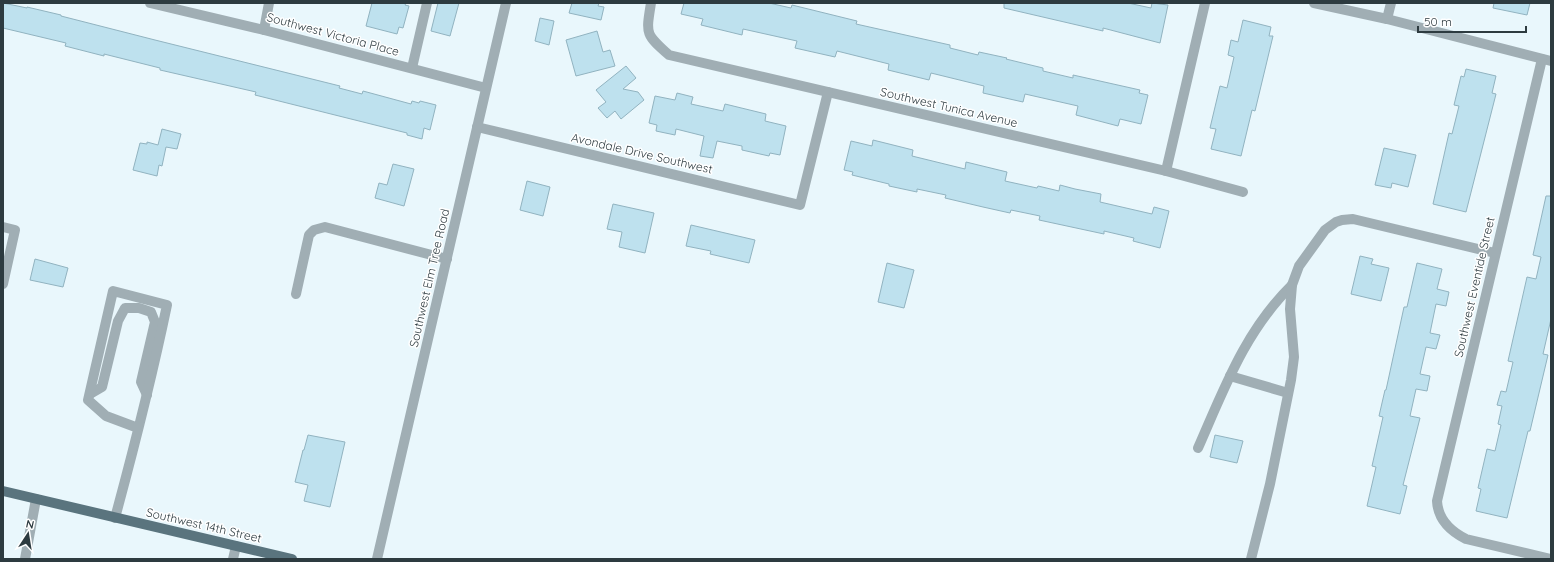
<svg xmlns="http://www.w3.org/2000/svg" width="1554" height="562" font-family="Quicksand,sans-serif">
  <rect width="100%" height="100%" fill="#e9f7fc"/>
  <!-- building -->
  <g fill="#bee1ee" stroke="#91b3c0">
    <path d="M 3,3 L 27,8 L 27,7 L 61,15 L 61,16 L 155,40 L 340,86 L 339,88 L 362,94 L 363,91 L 411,104 L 412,101 L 419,103 L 420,101 L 436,105 L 430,130 L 424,128 L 422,139 L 407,135 L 407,133 L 255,95 L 256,92 L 160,70 L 160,68 L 104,54 L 104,56 L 65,46 L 66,43 L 3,28 Z"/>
    <path d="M 372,3 L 406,3 L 405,5 L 409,6 L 403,28 L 399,27 L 397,34 L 366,26 Z"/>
    <path d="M 438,3 L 459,3 L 450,36 L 431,31 Z"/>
    <path d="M 572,3 L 599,3 L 598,6 L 604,7 L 601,20 L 569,13 Z"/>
    <path d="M 684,3 L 769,3 L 791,8 L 792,5 L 857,21 L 856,24 L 950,45 L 950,48 L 978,55 L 979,52 L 1007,58 L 1006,59 L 1043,68 L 1043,71 L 1073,78 L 1073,75 L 1140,90 L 1139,93 L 1148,95 L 1141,124 L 1120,119 L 1118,126 L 1076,115 L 1078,106 L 1025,94 L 1023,102 L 983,93 L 984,86 L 931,73 L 929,80 L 888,70 L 889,64 L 837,51 L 835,57 L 795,48 L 797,41 L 743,29 L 742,35 L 701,25 L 703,19 L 681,14 Z"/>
    <path d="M 1004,3 L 1128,3 L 1151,8 L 1152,3 L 1168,5 L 1160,43 L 1103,28 L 1103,31 L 1004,8 Z"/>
    <path d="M 1494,3 L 1530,3 L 1527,15 L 1493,8 Z"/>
    <path d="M 540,18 L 554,21 L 549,45 L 535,41 Z"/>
    <path d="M 1243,20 L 1271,27 L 1269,36 L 1273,36 L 1255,111 L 1252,110 L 1241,156 L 1211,149 L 1216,129 L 1210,128 L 1220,86 L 1227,88 L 1234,57 L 1228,55 L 1231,40 L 1238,42 Z"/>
    <path d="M 597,31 L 603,52 L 610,50 L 615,66 L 576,76 L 566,40 Z"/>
    <path d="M 626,66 L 636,78 L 623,89 L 638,92 L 644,100 L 621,119 L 615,111 L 607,118 L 598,108 L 606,102 L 596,90 Z"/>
    <path d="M 1466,69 L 1496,76 L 1492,93 L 1496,94 L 1466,212 L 1433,204 L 1449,133 L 1452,134 L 1459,106 L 1454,105 L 1461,76 L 1464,77 Z"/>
    <path d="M 677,93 L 693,97 L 691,104 L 723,111 L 725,104 L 766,114 L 765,121 L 786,126 L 780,155 L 770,153 L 769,156 L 742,150 L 742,146 L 717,141 L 713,158 L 700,156 L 704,136 L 676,129 L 675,135 L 656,131 L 657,125 L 649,123 L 655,96 L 675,100 Z"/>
    <path d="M 162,129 L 181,134 L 177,149 L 166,147 L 162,166 L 159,165 L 157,176 L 133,170 L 140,143 L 147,144 L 147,142 L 158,145 Z"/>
    <path d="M 873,140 L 913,150 L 912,156 L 965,169 L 966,162 L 1007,172 L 1005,181 L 1037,188 L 1038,186 L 1059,191 L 1060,185 L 1075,189 L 1101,194 L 1100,202 L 1152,214 L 1154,207 L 1169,211 L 1160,248 L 1133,241 L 1134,238 L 1104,231 L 1104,234 L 1039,220 L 1040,216 L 1011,210 L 1010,213 L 983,207 L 945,198 L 946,195 L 917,189 L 917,192 L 889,186 L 889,184 L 852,175 L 853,172 L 844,170 L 851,141 L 872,146 Z"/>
    <path d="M 1384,148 L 1416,155 L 1408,187 L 1392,183 L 1391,188 L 1375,185 Z"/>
    <path d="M 393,164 L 414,169 L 404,206 L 375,198 L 379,183 L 387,185 Z"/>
    <path d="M 527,181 L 550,187 L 543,216 L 520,210 Z"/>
    <path d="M 1546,196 L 1551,196 L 1551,319 L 1543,354 L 1548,355 L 1530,431 L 1528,431 L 1507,518 L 1476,511 L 1481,489 L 1478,488 L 1487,449 L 1495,451 L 1501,425 L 1498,424 L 1502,406 L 1497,405 L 1501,391 L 1506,392 L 1513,362 L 1508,361 L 1527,277 L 1536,279 L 1541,257 L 1533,255 Z"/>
    <path d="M 613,204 L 654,213 L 645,253 L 619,247 L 622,232 L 607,229 Z"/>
    <path d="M 691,225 L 755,240 L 749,263 L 710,254 L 711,251 L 686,246 Z"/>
    <path d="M 1360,256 L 1373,259 L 1371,264 L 1389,268 L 1381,301 L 1351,294 Z"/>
    <path d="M 35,259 L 68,268 L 63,287 L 30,280 Z"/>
    <path d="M 887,263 L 914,270 L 904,308 L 878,302 Z"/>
    <path d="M 1417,263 L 1442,269 L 1437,289 L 1449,292 L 1446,306 L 1436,304 L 1430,333 L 1440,335 L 1436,349 L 1426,347 L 1420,374 L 1430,376 L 1427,391 L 1416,389 L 1410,416 L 1420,418 L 1403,485 L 1407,486 L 1400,514 L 1367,506 L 1376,467 L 1372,466 L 1383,417 L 1379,416 L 1385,390 L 1386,390 L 1404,307 L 1407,307 Z"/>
    <path d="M 308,435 L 345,442 L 330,507 L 304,501 L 308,485 L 295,482 L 303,450 L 304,450 Z"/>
    <path d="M 1215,435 L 1243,441 L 1237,463 L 1210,457 Z"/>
  </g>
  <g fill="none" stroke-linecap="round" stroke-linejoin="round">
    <!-- minor -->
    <g stroke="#a0aeb4" stroke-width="10">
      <path d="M 150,3 L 264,30 L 486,88"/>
      <path d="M 651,3 C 646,34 645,34 669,55 L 1166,171 L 1243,192"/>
      <path d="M 1314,3 L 1387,19 L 1551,61"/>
      <path d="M 1387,19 L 1391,3"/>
      <path d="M 264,30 L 269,3"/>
      <path d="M 1542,59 L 1437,501 C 1438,520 1450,531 1466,539 L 1551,559"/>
      <path d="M 412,68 L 427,3"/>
      <path d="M 477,127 L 800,205 L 828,92"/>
      <path d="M 1166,171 L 1205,3"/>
      <path d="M 3,227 L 15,230 L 3,284"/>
      <path d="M 296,294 L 309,235 L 314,230 L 325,227 L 447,259"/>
      <path d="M 1230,376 L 1288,393"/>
      <path d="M 90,394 L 102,387 L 118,321 L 125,308 L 139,308 L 151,312 L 155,322 L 141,382 L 147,395"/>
      <path d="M 1198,448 C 1224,389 1245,331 1292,285"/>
      <path d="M 115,518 C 134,448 152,377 167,305 L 113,291 L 88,400 L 106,416 L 138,428"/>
      <path d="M 25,559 L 36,499"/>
      <path d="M 233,559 L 236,546"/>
      <path d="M 377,559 L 506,3"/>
      <path d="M 1251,559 L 1270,484 L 1291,380 L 1294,357 L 1290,309 L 1292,285 L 1299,266 L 1325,230 L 1336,222 L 1342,220 L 1353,219 L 1495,253"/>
    </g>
    <!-- major -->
    <path stroke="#5a747e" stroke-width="10" d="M 3,491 L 292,559"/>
  </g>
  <g text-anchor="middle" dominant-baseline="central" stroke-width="3" stroke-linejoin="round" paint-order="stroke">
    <!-- street labels -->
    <g font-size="12" fill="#2d3b40" stroke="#fff">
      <text transform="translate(333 34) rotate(15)">Southwest Victoria Place</text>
      <text transform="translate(949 107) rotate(13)">Southwest Tunica Avenue</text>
      <text transform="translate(642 153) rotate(13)">Avondale Drive Southwest</text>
      <text transform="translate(429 278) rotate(-77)">Southwest Elm Tree Road</text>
      <text transform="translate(1474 287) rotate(-77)">Southwest Eventide Street</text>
      <text transform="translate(204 525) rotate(13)">Southwest 14th Street</text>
    </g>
  </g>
  <!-- border -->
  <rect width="1554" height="562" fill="none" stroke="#2d3b40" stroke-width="8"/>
  <!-- north arrow -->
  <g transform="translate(28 534) rotate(12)" stroke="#ffffff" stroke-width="3" paint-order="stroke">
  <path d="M0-3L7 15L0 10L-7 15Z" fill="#2d3b40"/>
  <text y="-6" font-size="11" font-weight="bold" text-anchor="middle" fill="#2d3b40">N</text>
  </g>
  <!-- scale -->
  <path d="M1418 26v6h108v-6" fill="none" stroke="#2d3b40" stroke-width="2"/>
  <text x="1424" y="26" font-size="12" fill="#2d3b40" stroke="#ffffff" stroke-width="3" paint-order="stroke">50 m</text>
</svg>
